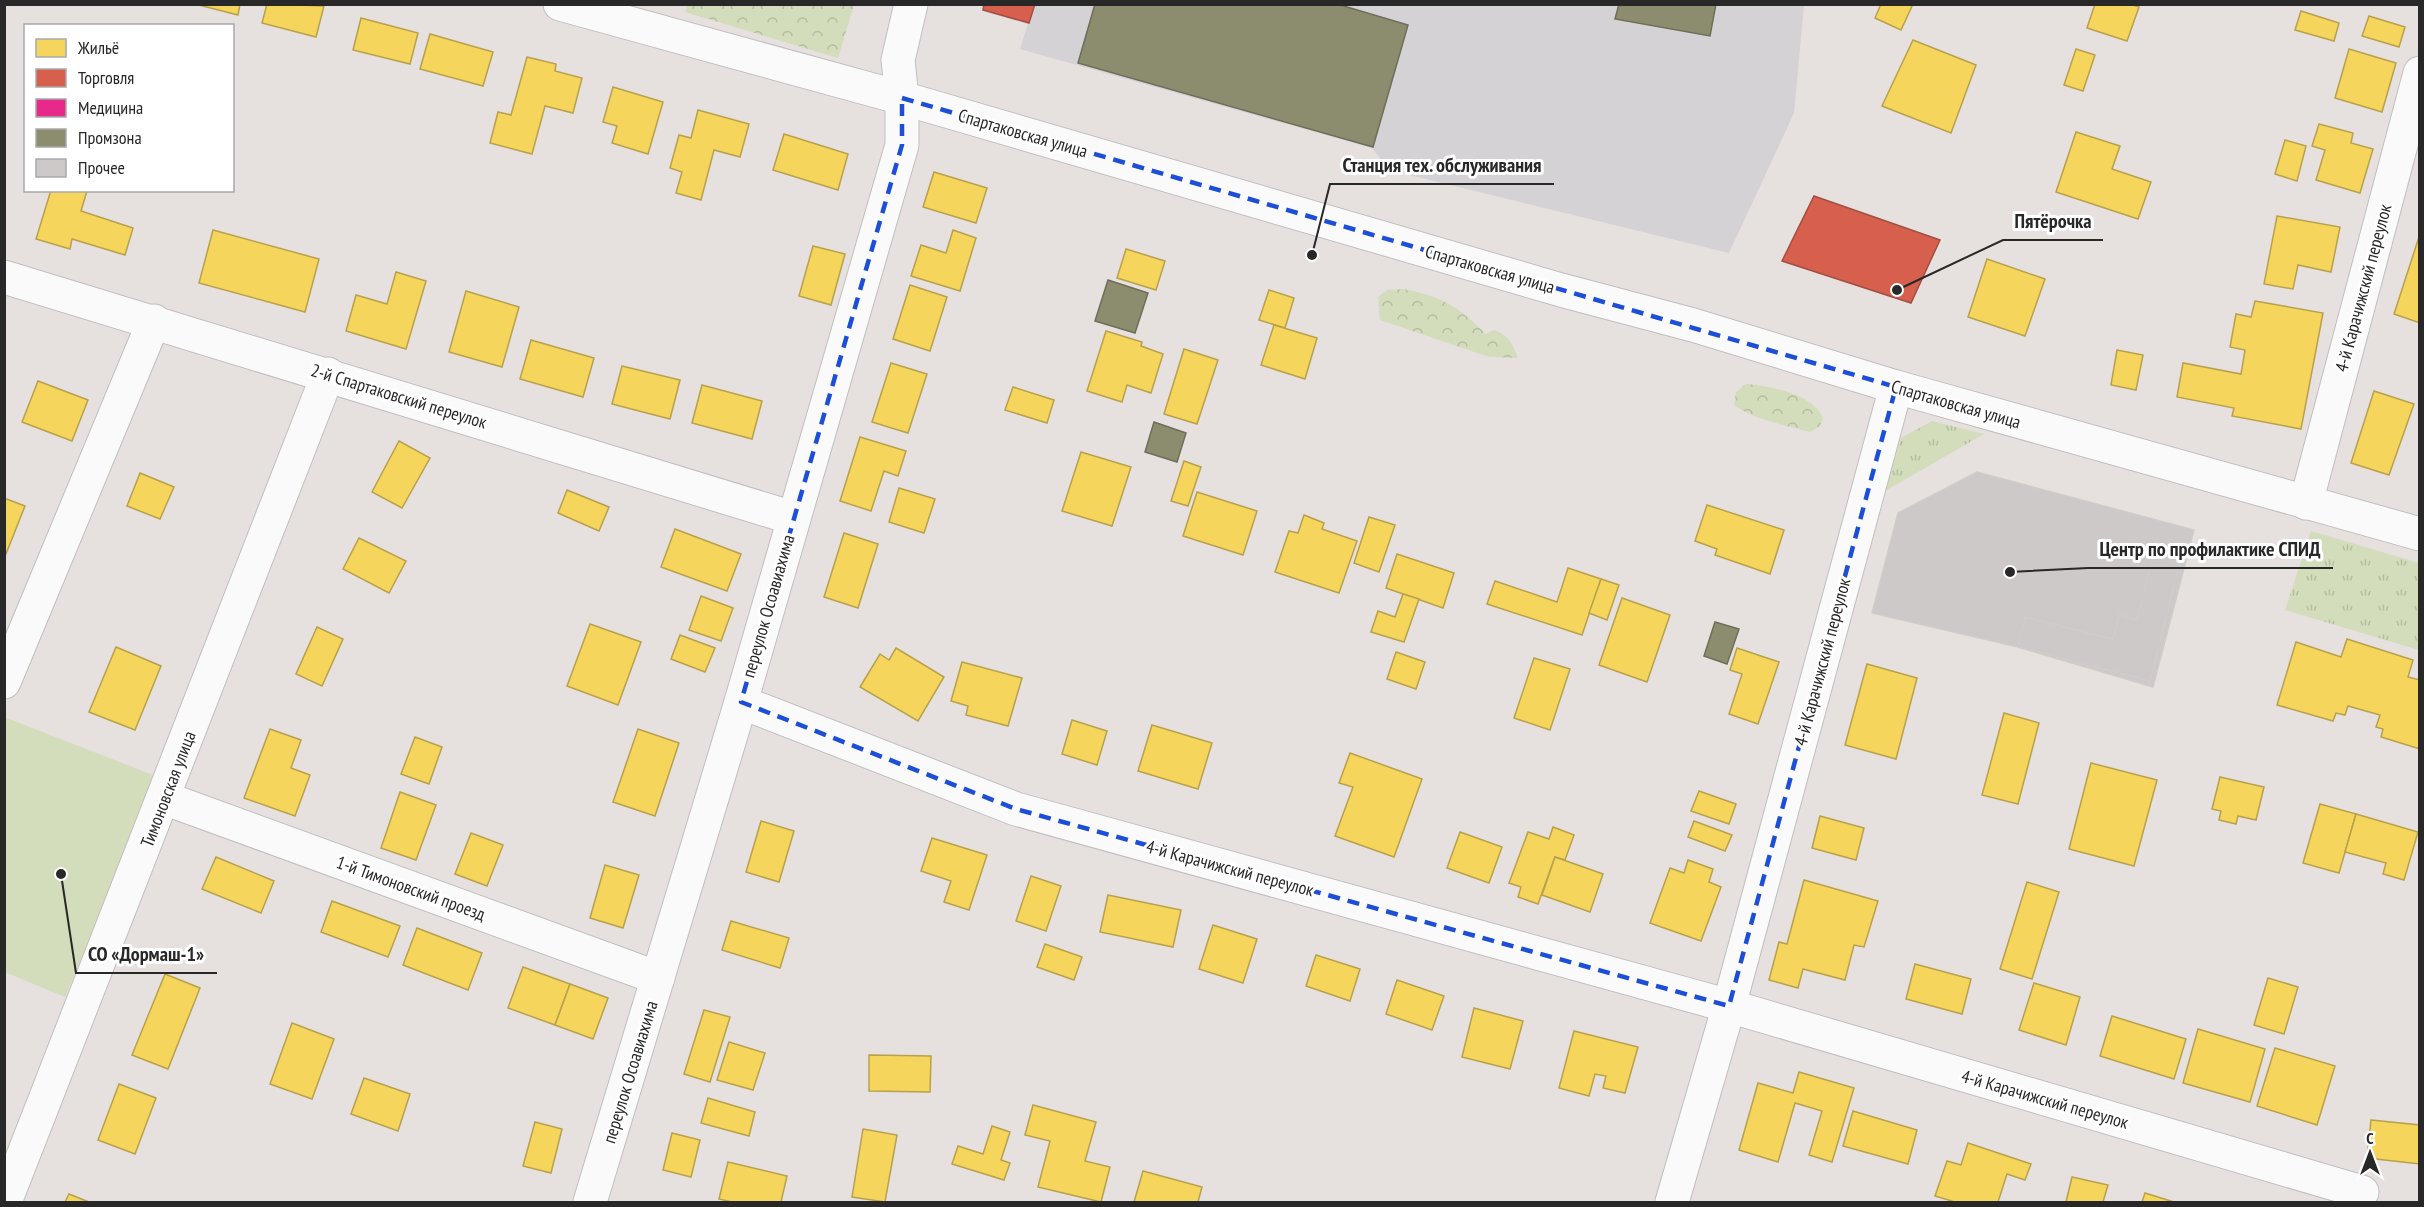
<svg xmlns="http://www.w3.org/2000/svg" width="2424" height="1207" font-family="'PT Sans Narrow',sans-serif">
  <defs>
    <pattern id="grass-tufts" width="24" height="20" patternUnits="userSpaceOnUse" patternTransform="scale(1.5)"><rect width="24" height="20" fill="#d3dcbb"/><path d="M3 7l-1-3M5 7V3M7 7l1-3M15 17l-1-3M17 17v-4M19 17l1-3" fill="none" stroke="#b5bda1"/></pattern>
    <pattern id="forest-crowns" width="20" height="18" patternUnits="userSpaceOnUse" patternTransform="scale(1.5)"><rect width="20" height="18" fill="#d3dcbb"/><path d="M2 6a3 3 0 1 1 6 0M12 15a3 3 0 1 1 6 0" fill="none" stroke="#b5bda1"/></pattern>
  </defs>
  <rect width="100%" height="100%" fill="#e6e0de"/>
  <!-- industrial -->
  <path fill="#d5d2d5" d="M 984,4 L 1804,5 L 1794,113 L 1729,253 L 1389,170 L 1372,148 L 1020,49 L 1028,24 L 982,11 Z"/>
  <!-- grass -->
  <g fill="url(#grass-tufts)">
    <path d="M 1932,421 L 1984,434 L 1885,491 L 1901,438 Z"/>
    <path d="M 2311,531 L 2419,563 L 2419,650 L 2285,610 Z"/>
  </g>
  <!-- forest -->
  <g fill="url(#forest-crowns)">
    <path d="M 688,4 L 854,4 L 854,5 L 838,58 L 685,12 Z"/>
    <path d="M 1403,289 C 1441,296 1459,307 1486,334 L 1494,330 C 1509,335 1513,345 1518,358 L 1489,357 L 1380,320 L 1378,297 L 1387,290 Z"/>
    <path d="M 1746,384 C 1769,386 1814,394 1823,418 L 1820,426 L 1810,432 C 1782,424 1757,421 1734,405 L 1736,392 Z"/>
  </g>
  <!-- garden -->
  <path fill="#d3dcbb" d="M 4,717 L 158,777 L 65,997 L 5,972 Z"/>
  <!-- homes -->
  <g fill="#f6d55c" stroke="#b8a14c" stroke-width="1.5">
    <path d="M 195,4 L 240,4 L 238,15 Z"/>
    <path d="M 267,4 L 324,6 L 316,37 L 262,23 Z"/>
    <path d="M 1881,4 L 1913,4 L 1901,30 L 1875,18 Z"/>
    <path d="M 2095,4 L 2130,4 L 2139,7 L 2127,41 L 2087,28 Z"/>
    <path d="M 2301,11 L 2339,23 L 2334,41 L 2295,30 Z"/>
    <path d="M 2369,16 L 2405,27 L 2399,47 L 2362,36 Z"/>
    <path d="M 361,18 L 418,33 L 410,64 L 353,50 Z"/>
    <path d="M 430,34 L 493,52 L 483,86 L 420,69 Z"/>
    <path d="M 1913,40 L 1976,65 L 1951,133 L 1882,106 Z"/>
    <path d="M 2076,49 L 2095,55 L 2083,91 L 2064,85 Z"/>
    <path d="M 2349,49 L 2396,63 L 2382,112 L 2335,98 Z"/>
    <path d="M 527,57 L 556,64 L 555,71 L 582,78 L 573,113 L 545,106 L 532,154 L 490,143 L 498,112 L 511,115 Z"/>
    <path d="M 613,87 L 663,102 L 648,154 L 612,143 L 617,126 L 603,122 Z"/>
    <path d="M 698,110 L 749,124 L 740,157 L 714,150 L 701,200 L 676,193 L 682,172 L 670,168 L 679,135 L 691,138 Z"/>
    <path d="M 2319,124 L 2353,133 L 2351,143 L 2373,149 L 2360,193 L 2316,180 L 2325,150 L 2312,146 Z"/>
    <path d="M 2076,132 L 2120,146 L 2112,169 L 2151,182 L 2138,219 L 2056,192 Z"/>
    <path d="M 784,134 L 848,154 L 838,190 L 773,170 Z"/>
    <path d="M 2285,140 L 2306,146 L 2297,181 L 2275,174 Z"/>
    <path d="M 934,172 L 987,188 L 976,223 L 923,207 Z"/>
    <path d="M 51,190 L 87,191 L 81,211 L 133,228 L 125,255 L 72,239 L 70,249 L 36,239 Z"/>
    <path d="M 2277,216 L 2340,227 L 2331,272 L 2298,265 L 2293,289 L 2264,284 Z"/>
    <path d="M 213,230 L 319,259 L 305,312 L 199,283 Z"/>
    <path d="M 953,230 L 976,238 L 960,291 L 911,276 L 921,245 L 946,253 Z"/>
    <path d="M 2419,237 L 2420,238 L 2420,323 L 2394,314 Z"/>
    <path d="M 813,246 L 845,254 L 831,305 L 799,296 Z"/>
    <path d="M 1126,249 L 1165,261 L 1156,290 L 1117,278 Z"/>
    <path d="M 1987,259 L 2045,279 L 2025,336 L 1968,317 Z"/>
    <path d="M 396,272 L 426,281 L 406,349 L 346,331 L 356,295 L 387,304 Z"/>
    <path d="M 910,285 L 947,297 L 930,351 L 893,339 Z"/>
    <path d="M 1269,290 L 1294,298 L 1285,328 L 1259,320 Z"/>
    <path d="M 466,291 L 519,307 L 502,367 L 449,352 Z"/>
    <path d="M 2255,301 L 2323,313 L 2301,429 L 2232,416 L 2234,408 L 2177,397 L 2183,363 L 2241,374 L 2245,350 L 2230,347 L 2236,314 L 2251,317 Z"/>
    <path d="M 1274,325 L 1317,338 L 1305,379 L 1261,365 Z"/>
    <path d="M 1106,331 L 1142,342 L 1141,346 L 1163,354 L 1151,393 L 1127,385 L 1122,402 L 1087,391 Z"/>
    <path d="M 531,340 L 594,358 L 583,397 L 520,379 Z"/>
    <path d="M 1184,349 L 1218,360 L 1197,424 L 1164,414 Z"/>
    <path d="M 2117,350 L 2143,355 L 2136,390 L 2111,385 Z"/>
    <path d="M 891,363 L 927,374 L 908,433 L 872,422 Z"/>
    <path d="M 622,366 L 680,380 L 670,419 L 612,404 Z"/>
    <path d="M 38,381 L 88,400 L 72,441 L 22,422 Z"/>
    <path d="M 702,385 L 762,401 L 752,439 L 692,423 Z"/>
    <path d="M 1013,387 L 1054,400 L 1047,423 L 1005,410 Z"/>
    <path d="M 2374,391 L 2414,404 L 2389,475 L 2351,463 Z"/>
    <path d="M 860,437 L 906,451 L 898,476 L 884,471 L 871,511 L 840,501 Z"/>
    <path d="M 399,441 L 430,458 L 402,508 L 372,492 Z"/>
    <path d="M 1081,452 L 1131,467 L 1112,526 L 1062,511 Z"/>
    <path d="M 1184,461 L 1201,467 L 1188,506 L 1171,501 Z"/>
    <path d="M 140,473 L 174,487 L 160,519 L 127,506 Z"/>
    <path d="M 899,488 L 935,499 L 924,533 L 889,522 Z"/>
    <path d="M 567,490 L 609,507 L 599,531 L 558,513 Z"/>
    <path d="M 1197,492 L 1257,511 L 1243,555 L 1183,536 Z"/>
    <path d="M 4,498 L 25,506 L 4,559 Z"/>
    <path d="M 1707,505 L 1784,530 L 1770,574 L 1715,555 L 1717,549 L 1695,541 Z"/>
    <path d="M 1304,515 L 1324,523 L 1322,529 L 1357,541 L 1339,593 L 1275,572 L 1289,531 L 1298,533 Z"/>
    <path d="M 1369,517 L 1395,525 L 1379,572 L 1354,563 Z"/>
    <path d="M 675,529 L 741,554 L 727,591 L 661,567 Z"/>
    <path d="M 844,533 L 878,544 L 858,608 L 824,597 Z"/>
    <path d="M 359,538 L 406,561 L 389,593 L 343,569 Z"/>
    <path d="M 1397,554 L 1454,573 L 1443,608 L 1386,588 Z"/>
    <path d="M 1568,568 L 1601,579 L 1582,635 L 1487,604 L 1495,581 L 1557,602 Z"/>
    <path d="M 1601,579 L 1619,585 L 1607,620 L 1589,613 Z"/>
    <path d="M 1403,594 L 1419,599 L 1404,642 L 1371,632 L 1378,611 L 1395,617 Z"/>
    <path d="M 701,596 L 733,608 L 721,641 L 689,630 Z"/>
    <path d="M 1622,598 L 1670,615 L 1647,682 L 1599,665 Z"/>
    <path d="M 590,624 L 641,642 L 618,705 L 567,686 Z"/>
    <path d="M 317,627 L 343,639 L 322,686 L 296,674 Z"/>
    <path d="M 680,635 L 715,648 L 705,672 L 671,659 Z"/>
    <path d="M 2347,639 L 2413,660 L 2408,677 L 2420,680 L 2420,749 L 2381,737 L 2383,729 L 2376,727 L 2380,715 L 2348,706 L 2345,715 L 2336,713 L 2333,721 L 2277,705 L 2296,642 L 2341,657 Z"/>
    <path d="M 116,647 L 161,666 L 135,730 L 89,712 Z"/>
    <path d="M 896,648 L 944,677 L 918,721 L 860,687 L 880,654 L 889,660 Z"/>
    <path d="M 1737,648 L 1779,662 L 1758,724 L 1729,714 L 1742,674 L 1730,670 Z"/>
    <path d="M 1396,652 L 1425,662 L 1416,689 L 1387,679 Z"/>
    <path d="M 1534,658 L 1570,669 L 1550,730 L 1514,718 Z"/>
    <path d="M 962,662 L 1022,678 L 1008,726 L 966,715 L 968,706 L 951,701 Z"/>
    <path d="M 1867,664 L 1917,678 L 1896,759 L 1845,745 Z"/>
    <path d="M 2004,713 L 2039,723 L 2018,804 L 1982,795 Z"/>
    <path d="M 1072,720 L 1107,731 L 1097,765 L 1062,754 Z"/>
    <path d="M 1152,725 L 1212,743 L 1198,789 L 1138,771 Z"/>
    <path d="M 270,729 L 301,740 L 291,768 L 310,775 L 295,816 L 244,798 Z"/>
    <path d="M 638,729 L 679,743 L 655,816 L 613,802 Z"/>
    <path d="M 415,737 L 442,747 L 429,784 L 401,774 Z"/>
    <path d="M 1350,753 L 1422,779 L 1394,857 L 1335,836 L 1353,787 L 1339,783 Z"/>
    <path d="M 2091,763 L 2157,780 L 2134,866 L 2069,849 Z"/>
    <path d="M 2220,777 L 2264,787 L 2256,820 L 2238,816 L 2236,824 L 2219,820 L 2221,811 L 2212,809 Z"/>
    <path d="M 1699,791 L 1736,804 L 1729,824 L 1691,811 Z"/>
    <path d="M 400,792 L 436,805 L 416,860 L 381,848 Z"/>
    <path d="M 2320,804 L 2356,814 L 2339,873 L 2303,863 Z"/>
    <path d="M 2356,814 L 2418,832 L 2404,880 L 2383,874 L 2386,863 L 2345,852 Z"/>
    <path d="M 1820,816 L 1864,828 L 1856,860 L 1812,848 Z"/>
    <path d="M 761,821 L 794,831 L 779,882 L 746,872 Z"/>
    <path d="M 1694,821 L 1732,835 L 1725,851 L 1688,837 Z"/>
    <path d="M 1553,827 L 1574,835 L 1565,860 L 1555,857 L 1538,904 L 1518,897 L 1521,887 L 1509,883 L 1528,832 L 1549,839 Z"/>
    <path d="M 1460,832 L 1502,847 L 1489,883 L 1447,868 Z"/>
    <path d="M 471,833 L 503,845 L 487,886 L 455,874 Z"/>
    <path d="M 932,838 L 987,855 L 969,910 L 944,902 L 951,881 L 921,871 Z"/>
    <path d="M 216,857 L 274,881 L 261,913 L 202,889 Z"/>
    <path d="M 1555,857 L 1603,874 L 1590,912 L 1542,895 Z"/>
    <path d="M 1688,860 L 1713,869 L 1709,882 L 1721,887 L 1701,941 L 1650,923 L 1670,868 L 1684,873 Z"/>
    <path d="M 605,865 L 639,875 L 623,928 L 590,918 Z"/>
    <path d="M 1031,876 L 1061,886 L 1046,931 L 1016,921 Z"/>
    <path d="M 1804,880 L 1878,901 L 1864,947 L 1854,945 L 1845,980 L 1803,969 L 1798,988 L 1769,980 L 1779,942 L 1787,944 Z"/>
    <path d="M 2027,882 L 2059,892 L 2032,979 L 2000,969 Z"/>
    <path d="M 1108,895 L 1181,910 L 1173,947 L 1100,932 Z"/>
    <path d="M 332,901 L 400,926 L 388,957 L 321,932 Z"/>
    <path d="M 731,921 L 789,938 L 780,968 L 722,950 Z"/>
    <path d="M 1213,925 L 1257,939 L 1243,983 L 1199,969 Z"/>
    <path d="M 417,928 L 482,953 L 468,990 L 403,965 Z"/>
    <path d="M 1045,944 L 1082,957 L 1074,980 L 1037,967 Z"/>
    <path d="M 1316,955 L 1360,969 L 1350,1001 L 1306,986 Z"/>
    <path d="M 1915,964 L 1971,979 L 1962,1014 L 1906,999 Z"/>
    <path d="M 523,967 L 570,984 L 555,1025 L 508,1008 Z"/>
    <path d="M 165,974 L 200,988 L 168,1069 L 132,1055 Z"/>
    <path d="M 2268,978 L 2298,987 L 2284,1034 L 2254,1025 Z"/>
    <path d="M 1397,980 L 1444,996 L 1432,1030 L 1386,1014 Z"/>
    <path d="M 2034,983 L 2080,997 L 2066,1045 L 2019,1030 Z"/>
    <path d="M 570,984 L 608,998 L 593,1039 L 555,1025 Z"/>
    <path d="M 1474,1008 L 1523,1021 L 1510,1069 L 1462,1057 Z"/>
    <path d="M 704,1010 L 730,1017 L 710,1082 L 684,1074 Z"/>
    <path d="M 2112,1016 L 2186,1039 L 2174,1079 L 2100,1056 Z"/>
    <path d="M 292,1023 L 334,1039 L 312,1099 L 270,1084 Z"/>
    <path d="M 2198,1029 L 2265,1049 L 2250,1102 L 2183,1083 Z"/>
    <path d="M 1574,1031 L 1638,1047 L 1625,1093 L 1603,1088 L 1606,1076 L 1595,1074 L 1589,1096 L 1559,1088 Z"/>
    <path d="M 729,1042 L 765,1053 L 753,1090 L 717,1080 Z"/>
    <path d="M 2275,1048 L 2335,1066 L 2317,1125 L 2257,1106 Z"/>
    <path d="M 869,1055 L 931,1056 L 930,1092 L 869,1091 Z"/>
    <path d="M 1799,1072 L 1854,1088 L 1832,1162 L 1809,1155 L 1822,1111 L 1795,1103 L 1778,1162 L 1739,1150 L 1758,1083 L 1793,1093 Z"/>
    <path d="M 364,1078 L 410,1094 L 398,1131 L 351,1114 Z"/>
    <path d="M 119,1084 L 156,1098 L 135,1154 L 98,1140 Z"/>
    <path d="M 708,1098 L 755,1112 L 749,1136 L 701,1123 Z"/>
    <path d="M 1033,1105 L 1096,1122 L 1085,1161 L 1110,1167 L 1101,1202 L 1038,1187 L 1050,1141 L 1025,1135 Z"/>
    <path d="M 1853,1111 L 1917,1130 L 1908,1164 L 1843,1146 Z"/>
    <path d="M 2371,1120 L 2420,1125 L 2420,1164 L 2367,1158 Z"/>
    <path d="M 535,1122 L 562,1129 L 551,1173 L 523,1166 Z"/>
    <path d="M 992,1126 L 1010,1132 L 1001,1160 L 1010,1163 L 1004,1180 L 952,1164 L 958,1146 L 983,1154 Z"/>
    <path d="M 863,1129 L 897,1135 L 885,1202 L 852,1197 Z"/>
    <path d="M 672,1133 L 700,1140 L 691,1177 L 663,1170 Z"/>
    <path d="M 1968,1143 L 2031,1164 L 2025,1180 L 2007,1174 L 1998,1202 L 1955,1202 L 1935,1196 L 1947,1161 L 1961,1165 Z"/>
    <path d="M 728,1162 L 787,1176 L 781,1202 L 732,1202 L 719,1199 Z"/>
    <path d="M 1143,1171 L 1202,1187 L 1198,1202 L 1134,1202 Z"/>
    <path d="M 2072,1177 L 2108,1185 L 2103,1202 L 2066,1202 Z"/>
    <path d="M 2145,1193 L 2174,1202 L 2142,1202 Z"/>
    <path d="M 69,1194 L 89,1202 L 65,1202 Z"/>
  </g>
  <!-- shops -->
  <g fill="#d6604d" stroke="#a24f42" stroke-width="1.5">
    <path d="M 984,4 L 1035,4 L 1029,23 L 983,10 Z"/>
    <path d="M 1814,196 L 1940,240 L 1911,303 L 1782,261 Z"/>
  </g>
  <!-- health -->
  <path fill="#e7298a" stroke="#ae296d" stroke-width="1.5" d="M 1963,509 L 2082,541 L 2065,604 L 1985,583 L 1974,623 L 1935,613 L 1949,562 L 1917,554 L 1922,536 L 1953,544 Z"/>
  <!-- industry -->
  <g fill="#8c8c6e" stroke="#6e6e59" stroke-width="1.5">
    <path d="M 1095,4 L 1337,4 L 1408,25 L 1373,147 L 1078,63 Z"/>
    <path d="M 1619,4 L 1716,4 L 1710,36 L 1615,19 Z"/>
    <path d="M 1108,280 L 1148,293 L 1135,333 L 1095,321 Z"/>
    <path d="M 1154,422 L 1186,433 L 1177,462 L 1145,452 Z"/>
    <path d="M 1715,622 L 1739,629 L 1727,664 L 1704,656 Z"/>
  </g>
  <!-- building -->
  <g fill="#cdc9c8" stroke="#d0ccca" stroke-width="1.5">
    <path d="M 1977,472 L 2194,530 L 2153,687 L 2018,647 L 1872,613 L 1898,513 Z"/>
    <path d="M 2153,557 L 2180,563 L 2150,681 L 2018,647 L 2025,617 L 2113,639 L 2119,615 L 2137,620 Z"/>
  </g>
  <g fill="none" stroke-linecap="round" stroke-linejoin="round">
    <defs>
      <g id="minor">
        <path d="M 560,4 L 902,98 L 1561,290 L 1693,325 L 1896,387 L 2420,534"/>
        <path d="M 4,277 L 793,518"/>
        <path d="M 2306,503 L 2420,73"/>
        <path d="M 4,682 L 154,321"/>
        <path d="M 741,702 L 1016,809 L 1729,1006 L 2362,1192"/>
        <path d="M 164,798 L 658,978"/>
        <path d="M 5,1202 L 328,374"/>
        <path d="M 590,1202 L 741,702 L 902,145 L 902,98 L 898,60 L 911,4"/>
        <path d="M 1672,1202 L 1729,1006 L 1896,387"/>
      </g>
    </defs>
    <!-- minor casing -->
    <use href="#minor" stroke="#c0bfbf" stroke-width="35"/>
    <!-- minor -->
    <use href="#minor" stroke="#fbfafa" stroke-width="33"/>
  </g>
  <!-- marked area -->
  <path fill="none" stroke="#1d4ed8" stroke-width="4.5" stroke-dasharray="12 8" stroke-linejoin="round" d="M 902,98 L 1896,387 L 1729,1006 L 1016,809 L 741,702 L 902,145 Z"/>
  <g text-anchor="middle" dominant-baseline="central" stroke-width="6" stroke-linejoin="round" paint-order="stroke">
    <!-- street labels -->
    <g font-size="18" fill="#282828" stroke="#fff">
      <text transform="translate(1023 133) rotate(16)">Спартаковская улица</text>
      <text transform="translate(1490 269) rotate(16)">Спартаковская улица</text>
      <text transform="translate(2363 288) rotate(-75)">4-й Карачижский переулок</text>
      <text transform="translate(399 396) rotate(17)">2-й Спартаковский переулок</text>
      <text transform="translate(1956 404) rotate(16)">Спартаковская улица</text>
      <text transform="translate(768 606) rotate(-74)">переулок Осоавиахима</text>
      <text transform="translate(1822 662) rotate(-75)">4-й Карачижский переулок</text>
      <text transform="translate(168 789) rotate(-69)">Тимоновская улица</text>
      <text transform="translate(1230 868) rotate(15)">4-й Карачижский переулок</text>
      <text transform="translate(411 888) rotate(20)">1-й Тимоновский проезд</text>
      <text transform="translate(630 1072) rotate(-73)">переулок Осоавиахима</text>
      <text transform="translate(2045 1099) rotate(16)">4-й Карачижский переулок</text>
    </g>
  </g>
  <!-- callouts -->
  <path fill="none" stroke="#282828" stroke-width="2" d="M1312 255L1330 184H1554M1897 290L2003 240H2103M2010 572L2088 568H2333M61 874L76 973H217"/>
  <g fill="#282828" stroke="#fff" stroke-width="2">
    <circle cx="1312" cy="255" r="6"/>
    <circle cx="1897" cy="290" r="6"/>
    <circle cx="2010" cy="572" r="6"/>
    <circle cx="61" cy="874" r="6"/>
  </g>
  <g font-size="20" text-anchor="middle" font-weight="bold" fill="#282828" stroke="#fff" stroke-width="6" stroke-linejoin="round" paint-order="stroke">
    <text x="1442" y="172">Станция тех. обслуживания</text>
    <text x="2053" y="228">Пятёрочка</text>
    <text x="2210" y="556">Центр по профилактике СПИД</text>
    <text x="146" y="961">СО «Дормаш-1»</text>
  </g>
  <!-- border -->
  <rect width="2424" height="1207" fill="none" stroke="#282828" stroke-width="12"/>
  <!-- legend -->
  <rect x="24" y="24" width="210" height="168" fill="#ffffff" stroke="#a9a9a9" stroke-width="1.5"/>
  <rect x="36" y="39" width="30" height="18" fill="#f6d55c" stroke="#a9a9a9" stroke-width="1.5"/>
  <text x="78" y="54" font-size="18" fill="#282828">Жильё</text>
  <rect x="36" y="69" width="30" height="18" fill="#d6604d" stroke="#a9a9a9" stroke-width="1.5"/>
  <text x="78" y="84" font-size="18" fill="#282828">Торговля</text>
  <rect x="36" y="99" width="30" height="18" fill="#e7298a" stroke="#a9a9a9" stroke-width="1.5"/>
  <text x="78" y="114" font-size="18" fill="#282828">Медицина</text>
  <rect x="36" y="129" width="30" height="18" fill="#8c8c6e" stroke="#a9a9a9" stroke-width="1.5"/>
  <text x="78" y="144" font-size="18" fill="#282828">Промзона</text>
  <rect x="36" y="159" width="30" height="18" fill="#cdc9c8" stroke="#a9a9a9" stroke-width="1.5"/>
  <text x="78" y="174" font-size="18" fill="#282828">Прочее</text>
  <!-- north arrow -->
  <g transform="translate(2370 1153)" stroke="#ffffff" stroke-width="4.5" paint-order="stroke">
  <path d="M0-4.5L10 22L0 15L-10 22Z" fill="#282828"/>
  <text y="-9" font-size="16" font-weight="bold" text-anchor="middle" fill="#282828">С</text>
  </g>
</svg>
